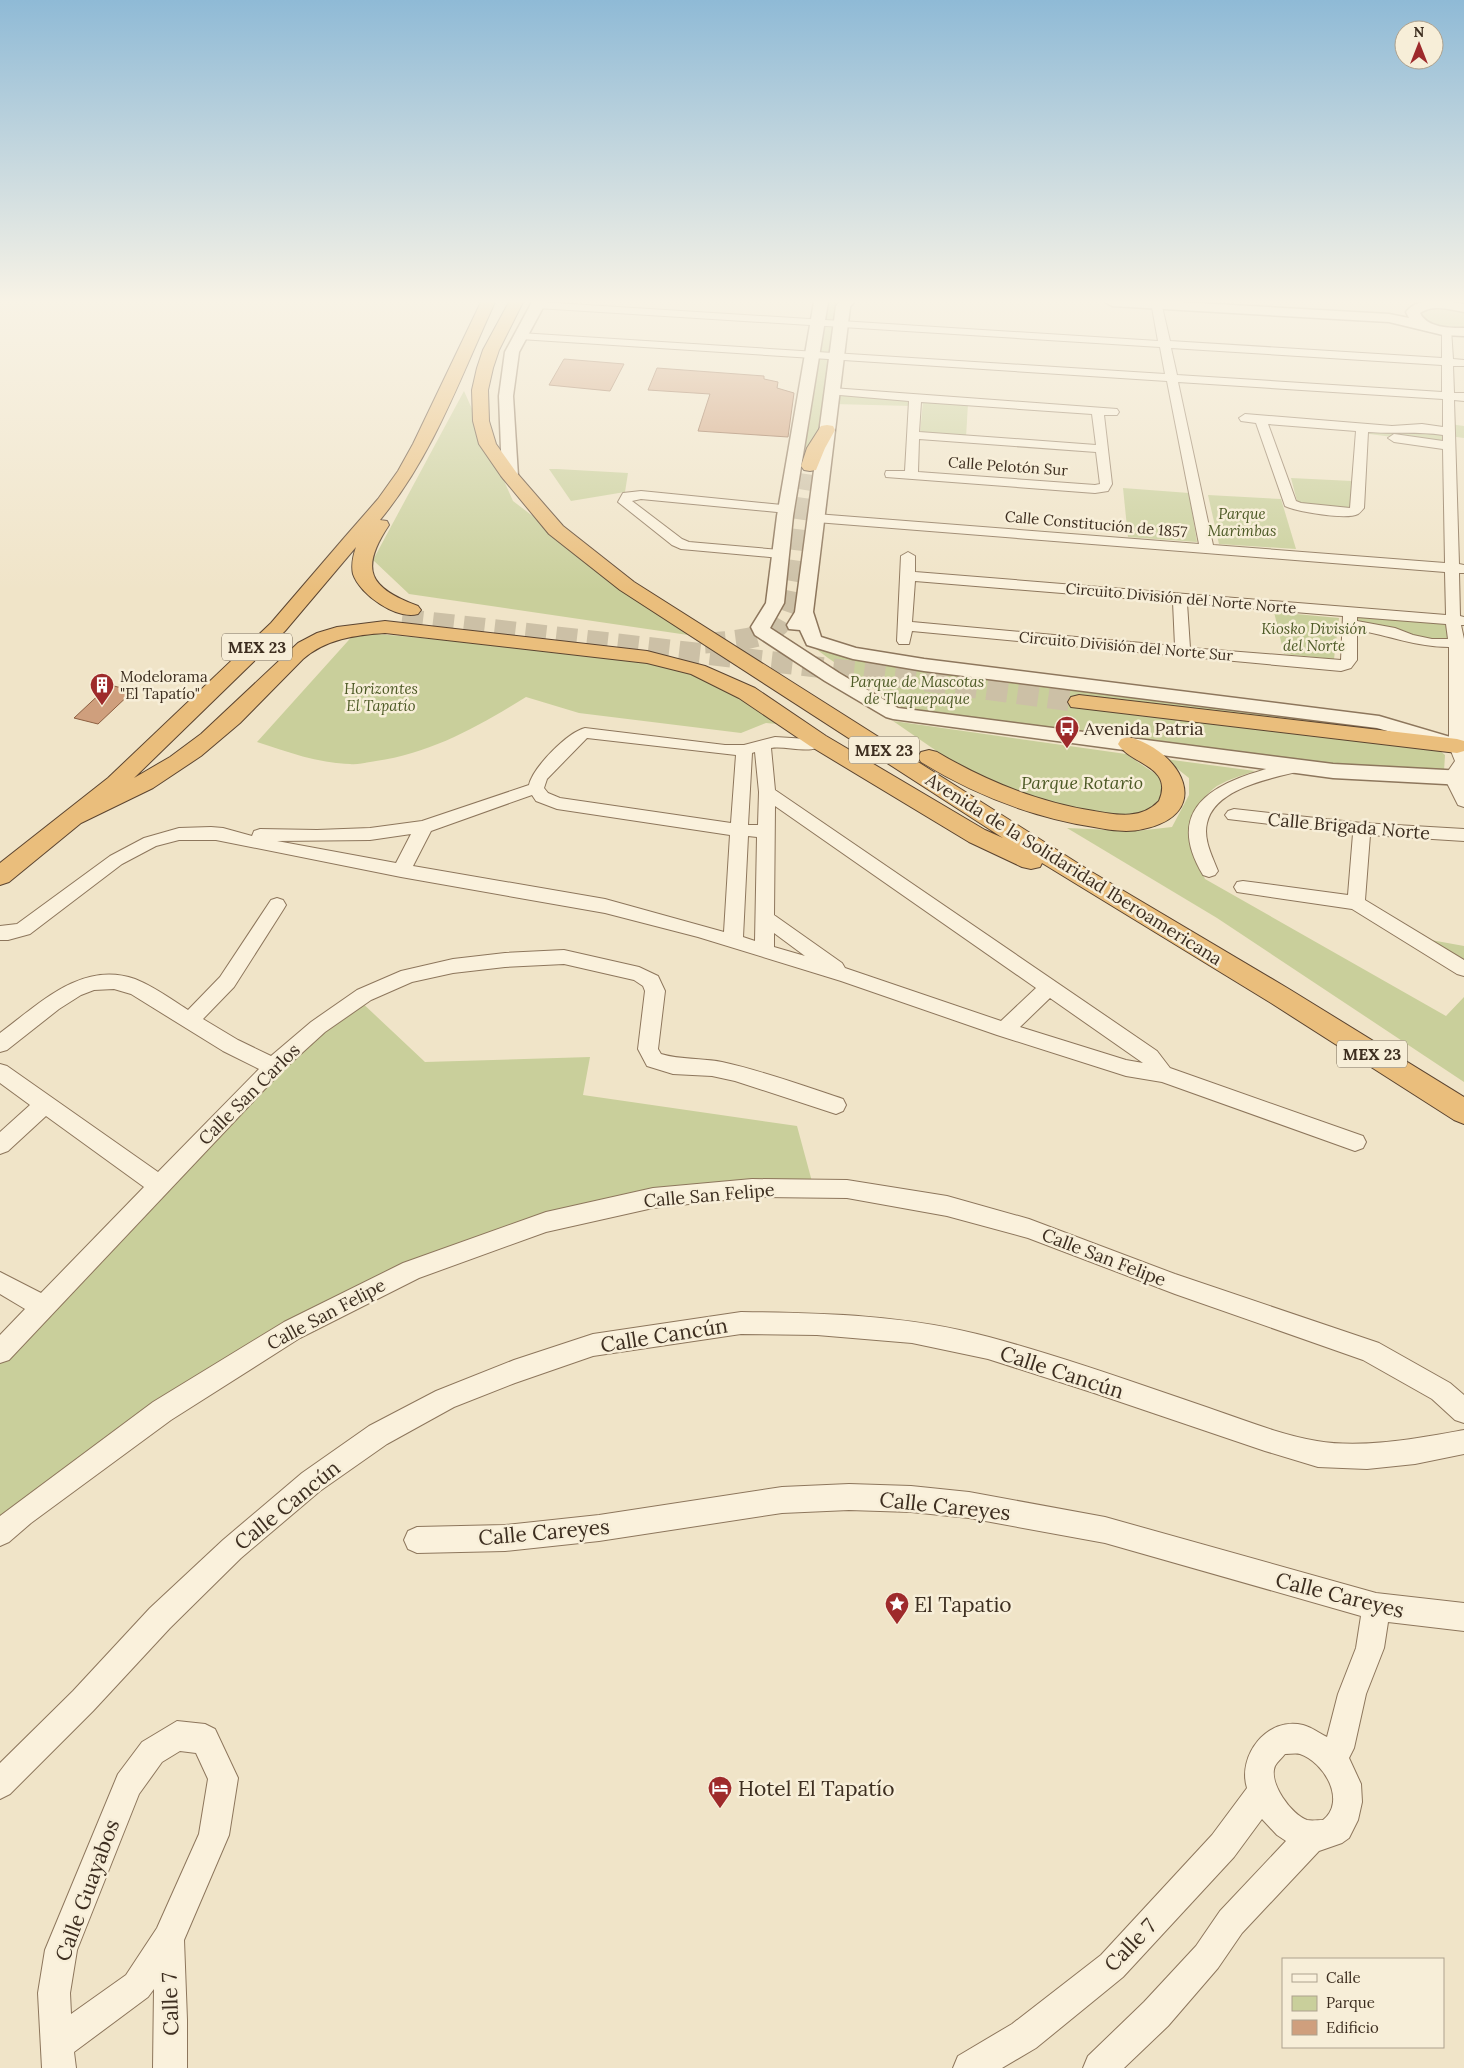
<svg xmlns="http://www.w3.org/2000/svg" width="1464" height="2068" font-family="Lora,serif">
  <rect width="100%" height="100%" fill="#f0e4c8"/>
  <!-- green -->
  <g fill="#c9cf9b">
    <path d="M 821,302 L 847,302 L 827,430 L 798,462 L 809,380 L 820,356 Z"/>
    <path d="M 1421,306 L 1464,309 L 1464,332 L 1425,325 L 1415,310 Z"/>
    <path d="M 464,391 L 513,501 L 688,635 L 409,594 L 373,560 Z"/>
    <path d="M 834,392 L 915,398 L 912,406 L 833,404 Z"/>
    <path d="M 923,401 L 968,404 L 966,437 L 920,433 Z"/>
    <path d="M 1449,424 L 1464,426 L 1464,438 L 1449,436 L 1445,444 L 1362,433 L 1362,427 L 1448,432 Z"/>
    <path d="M 549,469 L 557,469 L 628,473 L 625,492 L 571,501 Z"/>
    <path d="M 1291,478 L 1352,481 L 1351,509 L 1298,505 Z"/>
    <path d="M 1123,488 L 1189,493 L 1197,542 L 1128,537 Z"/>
    <path d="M 1208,495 L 1281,499 L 1296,549 L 1219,544 Z"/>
    <path d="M 1274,612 L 1339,618 L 1334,659 L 1284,654 Z"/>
    <path d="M 1350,612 L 1447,620 L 1456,643 L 1426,642 L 1354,622 Z"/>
    <path d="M 356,632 L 665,660 L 730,684 L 788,725 L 766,723 L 741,733 L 579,713 L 526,697 C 479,726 432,753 376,761 C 368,762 358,765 350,764 C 317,763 288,752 257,742 Z"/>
    <path d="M 811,645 L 1377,727 L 1427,740 L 1445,755 L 1444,771 L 1336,766 L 907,711 L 828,658 Z"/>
    <path d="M 893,721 L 1126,754 L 1160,777 L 1163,798 L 1151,809 L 1124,818 L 1079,815 L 967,772 Z"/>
    <path d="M 1165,759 L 1255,771 C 1244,775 1222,781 1213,789 C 1178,819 1189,843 1205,879 L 1446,1016 L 1464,997 L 1464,1082 L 1217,918 L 1067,828 L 1136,831 L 1172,827 L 1189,795 L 1189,778 Z"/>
    <path d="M 1431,940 L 1464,946 L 1464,960 Z"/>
    <path d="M 358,999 L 425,1062 L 590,1057 L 583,1095 L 797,1126 L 814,1189 L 573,1216 L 367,1292 L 194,1391 L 0,1546 L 0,1352 L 262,1080 Z"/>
  </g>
  <!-- building -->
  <g fill="#cf9f7d" stroke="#8d5f41">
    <path d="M 564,359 L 624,364 L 610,391 L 549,385 Z"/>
    <path d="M 657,368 L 764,376 L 764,379 L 778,382 L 777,388 L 794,393 L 788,437 L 698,431 L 710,394 L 648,390 Z"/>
    <path d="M 114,686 L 133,691 L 98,724 L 74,718 L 106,688 Z"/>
  </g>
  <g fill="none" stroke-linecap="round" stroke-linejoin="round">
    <!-- trunk-tunnel-far1 -->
    <path stroke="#ccc0a6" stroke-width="16" stroke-dasharray="16 8" stroke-linecap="butt" d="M 803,514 L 810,466"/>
    <!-- trunk-tunnel -->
    <g stroke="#ccc0a6" stroke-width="21" stroke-dasharray="21 10" stroke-linecap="butt">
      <path d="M 402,619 L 860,672 L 1079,702"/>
      <path d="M 705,643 C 725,642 764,640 779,625 C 794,609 799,537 803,513"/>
    </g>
    <defs>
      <g id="minor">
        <path d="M 539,302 L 1158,341 L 1151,302 L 1161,302 L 1170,341 L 1442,358 L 1442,331 L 1447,328 L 1451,329 L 1453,359 L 1464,360 L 1464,366 L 1453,366 L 1454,393 L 1464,393 L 1464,401 L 1454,400 L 1459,564 L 1464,565 L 1464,573 L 1459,573 L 1460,616 L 1464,617 L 1464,625 L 1461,625 L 1464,639 L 1464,772 L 1460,777 L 1464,784 L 1464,807 L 1458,805 L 1444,777 L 1455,761 L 1449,746 L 1449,647 C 1416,647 1388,635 1357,630 L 1357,660 L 1351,668 L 1341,671 L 912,631 L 909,644 L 899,644 L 897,641 L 901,556 L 908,552 L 915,556 L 915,572 L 1446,615 L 1445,572 L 816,522 L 809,518 L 816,514 L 1199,544 L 1167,381 L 520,339 L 515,336 L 520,333 L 1165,374 L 1160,347 L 537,308 L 532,305 ZM 1171,348 L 1442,365 L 1442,392 L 1177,375 ZM 1178,382 L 1443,399 L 1443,427 L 1422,424 L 1392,426 L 1245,414 L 1239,418 L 1241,421 L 1256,423 L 1285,506 C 1297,512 1347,520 1358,514 C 1360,513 1362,510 1364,508 L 1368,432 C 1393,434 1418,431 1443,435 L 1443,441 L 1394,434 L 1388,438 L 1394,442 L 1443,449 L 1445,563 L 1213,545 ZM 1268,424 L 1356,431 L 1350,508 L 1301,503 L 1296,501 ZM 915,581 L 1173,602 L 1175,646 L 912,622 ZM 1187,603 L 1343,616 L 1341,660 L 1190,648 ZM 1357,617 L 1446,624 L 1448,639 L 1432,639 L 1413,635 L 1395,628 L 1357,621 Z"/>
        <path d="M 832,388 L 1117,409 L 1119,412 L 1117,415 L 1104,415 L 1112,484 L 1108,491 L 1095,493 L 886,477 L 885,474 L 886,471 L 905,471 L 909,401 L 828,394 L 826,392 ZM 921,402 L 1092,414 L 1096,445 L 919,432 ZM 919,439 L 1096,452 L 1100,484 L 1095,485 L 918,472 Z"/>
        <path d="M 641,491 L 792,506 L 794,509 L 787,513 L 641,499 L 632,501 L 682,539 L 689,542 L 780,550 L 787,554 L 780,558 L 681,549 L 672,545 L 618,502 L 623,493 Z"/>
        <path d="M 585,728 L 725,745 L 744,745 L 775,737 L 808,739 L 818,736 L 824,737 L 826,741 C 816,757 787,745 771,748 L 775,790 L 1157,1051 L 1170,1068 L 1363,1136 L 1366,1142 L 1363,1148 L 1355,1151 L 1162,1082 L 1126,1076 L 997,1035 L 841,981 L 698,937 L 605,913 L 401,877 L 216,840 L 179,840 L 156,846 L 122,864 L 30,934 L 8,940 L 0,940 L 0,926 L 17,924 L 110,856 L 144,838 L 179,828 L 211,827 L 223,828 L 252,836 L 254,831 L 260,829 L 317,830 L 370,828 L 422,821 L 529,785 C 533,767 568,732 585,728 ZM 587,738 L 736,755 L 731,823 L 560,798 L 548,793 L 544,788 L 547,779 ZM 755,752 L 759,792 L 758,825 L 748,825 L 752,753 ZM 532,795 L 536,801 L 557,809 L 730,835 L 724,932 L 605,899 L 413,866 L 431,831 ZM 775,806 L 1036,988 L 1001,1021 L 845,968 L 842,963 L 774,915 ZM 411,834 L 396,863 L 277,841 L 370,840 ZM 748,836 L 757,837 L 755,941 L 743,937 ZM 774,933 L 805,956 L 774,947 ZM 1050,998 L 1143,1063 L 1126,1060 L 1020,1027 Z"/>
        <path d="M 1298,761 L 1304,762 L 1306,766 L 1304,770 C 1274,778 1215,787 1207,823 C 1203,839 1212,856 1218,871 L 1215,875 L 1209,877 L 1203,875 C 1155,795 1239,775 1298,761 Z"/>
        <path d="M 1234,809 L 1362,823 L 1464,829 L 1464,841 L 1370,835 L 1365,900 L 1464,960 L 1464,976 L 1457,974 L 1352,909 L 1237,892 L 1234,887 L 1237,882 L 1243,881 L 1348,895 L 1353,834 L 1228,819 L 1225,815 L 1228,811 Z"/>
        <path d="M 277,898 L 283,900 L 286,905 L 283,910 L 234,987 L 203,1019 L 238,1040 L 271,1056 L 311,1022 L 357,990 L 401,971 L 453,959 L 505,953 L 564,950 L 639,967 L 658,976 L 665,991 L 658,1049 L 661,1054 C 681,1060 702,1058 722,1062 C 763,1071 804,1086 843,1099 L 846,1105 L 843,1111 L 836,1114 L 735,1081 L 712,1076 L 673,1074 L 647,1066 L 638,1049 L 645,991 L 643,986 L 634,980 L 564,964 L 505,967 L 453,973 L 412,982 L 371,1000 L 325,1032 L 281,1072 L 9,1360 L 0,1363 L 0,1335 L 25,1309 L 0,1294 L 0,1272 L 41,1293 L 144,1187 L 46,1116 L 8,1151 L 0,1154 L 0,1132 L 30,1105 L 0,1083 L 0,1064 L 7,1066 L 158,1172 L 259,1069 L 223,1051 L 131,994 L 114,989 L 94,990 L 81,995 L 59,1009 L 7,1050 L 0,1052 L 0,1033 C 39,1004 82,960 135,979 C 153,986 171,999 188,1010 L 220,977 L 271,900 Z"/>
        <path d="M 752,1179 L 847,1180 L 947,1196 L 1029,1219 L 1175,1274 L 1379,1343 L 1450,1383 L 1464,1395 L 1464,1423 L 1455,1420 L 1432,1399 L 1363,1360 L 1175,1294 L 1028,1238 L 947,1216 L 847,1198 L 752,1197 L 653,1208 L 546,1232 L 419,1278 L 300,1338 L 171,1420 L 31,1523 L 9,1542 L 0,1546 L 0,1516 L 153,1402 L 284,1322 L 403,1263 L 546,1212 L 653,1188 Z"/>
        <path d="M 741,1312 C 824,1313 908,1315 989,1337 C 1063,1357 1136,1383 1209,1408 C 1244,1420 1281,1435 1317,1441 C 1363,1449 1419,1438 1464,1430 L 1464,1454 L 1415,1464 L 1367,1469 L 1318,1467 L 1265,1451 L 1094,1393 L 988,1359 L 912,1343 L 817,1335 L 741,1334 L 593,1356 L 515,1383 L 454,1407 L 387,1444 L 320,1491 L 241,1558 L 170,1628 L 93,1711 L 10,1794 L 0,1799 L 0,1763 L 73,1691 L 150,1608 L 223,1540 L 302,1473 L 369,1426 L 436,1391 L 514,1360 L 593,1334 Z"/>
        <path d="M 849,1484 L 911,1486 L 969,1492 L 1105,1517 L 1376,1593 L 1464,1603 L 1464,1631 L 1388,1622 L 1384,1648 L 1366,1694 L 1354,1748 L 1349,1758 L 1361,1784 L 1362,1802 L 1358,1820 L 1349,1838 L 1342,1843 L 1319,1851 L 1242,1933 L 1218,1968 L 1168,2026 L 1124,2068 L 1083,2068 L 1088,2056 L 1144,2002 L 1196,1946 L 1220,1911 L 1286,1841 L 1277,1835 L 1262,1819 L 1234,1857 L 1123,1977 L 1036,2048 L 1002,2068 L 953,2068 L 958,2056 L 1012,2024 L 1101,1955 L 1212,1835 L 1247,1788 C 1237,1756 1267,1716 1303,1725 C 1311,1727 1319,1733 1327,1737 L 1338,1694 L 1356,1648 L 1361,1616 L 1105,1543 L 969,1518 L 911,1512 L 849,1510 L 782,1513 L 599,1541 L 505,1551 L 417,1553 L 408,1549 L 404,1540 L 408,1531 L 417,1527 L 505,1525 L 599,1515 L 782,1487 ZM 1285,1754 C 1290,1754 1296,1753 1300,1754 C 1324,1762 1347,1801 1323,1820 C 1318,1820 1312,1821 1307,1820 C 1292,1815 1268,1783 1275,1766 C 1277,1762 1282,1758 1285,1754 Z"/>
        <path d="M 177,1721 L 205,1724 L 215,1729 L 238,1778 L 229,1835 L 184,1940 L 187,2020 L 187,2068 L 153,2068 L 154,1989 L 148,1997 L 74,2052 L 76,2068 L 42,2068 L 38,1993 L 45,1950 L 118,1774 L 142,1742 ZM 180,1751 L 196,1753 L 208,1779 L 199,1834 L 157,1928 L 126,1975 L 71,2014 L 70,1993 L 77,1950 L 139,1794 L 162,1762 Z"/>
      </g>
      <g id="tertiary">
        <path d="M 532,302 L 546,302 L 519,352 L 513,396 L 518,476 L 516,479 L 504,479 L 502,476 L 499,396 L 505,352 Z"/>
        <path d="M 814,302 L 828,302 L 793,516 L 784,603 L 770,628 L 839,673 L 898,708 L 1333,764 L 1464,771 L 1464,785 L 1333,778 L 893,719 L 886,717 L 825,681 L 755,635 L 751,627 L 766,603 L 777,516 Z"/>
        <path d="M 840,302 L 854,302 L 850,307 L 813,612 L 821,637 L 856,648 L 924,659 L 1379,716 L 1464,741 L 1464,753 L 1377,728 L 924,671 L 853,659 L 807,645 L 800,630 L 789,629 L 787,625 L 795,612 L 836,306 Z"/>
        <path d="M 1105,302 L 1179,302 L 1389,314 L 1409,318 L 1406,312 C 1418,296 1447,300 1464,304 L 1464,312 C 1450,309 1432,304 1420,313 C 1427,328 1450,328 1464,328 L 1464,336 L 1443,335 L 1389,322 L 1112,306 Z"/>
      </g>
      <g id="trunk">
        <path d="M 481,302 L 495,302 C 461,376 433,456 380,520 L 387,521 L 389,525 C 359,570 369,588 418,606 L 421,610 L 418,614 C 397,620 360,595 353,574 C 351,565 353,556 356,547 L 285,631 L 134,778 L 170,757 L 201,734 L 298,643 L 317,633 L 337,627 L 385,621 L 647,651 L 705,666 L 755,688 L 826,736 L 985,830 L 1003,838 L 620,590 L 549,534 L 501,476 L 479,444 L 473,421 L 472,390 L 477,368 L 483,350 L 509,302 L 523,302 L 499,350 L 493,368 L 488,390 L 489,421 L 496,444 L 516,472 L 563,526 L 634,582 L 1090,871 L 1289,989 L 1464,1097 L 1464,1124 L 1454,1120 L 1271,1003 L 1042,863 L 1040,867 L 1031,869 L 1022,867 L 969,842 L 810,746 L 739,698 L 691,674 L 647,663 L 385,633 C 355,635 326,639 303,659 L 240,723 L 201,756 L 153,788 L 81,823 L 9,882 L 0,885 L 0,863 L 108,778 L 271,623 L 344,538 L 378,499 L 398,471 L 413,444 Z"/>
        <path d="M 827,425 L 833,426 L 835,430 L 825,448 L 816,470 L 810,471 L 804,470 L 801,466 L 807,448 L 821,426 Z"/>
        <path d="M 1079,695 L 1457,739 L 1464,741 L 1464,751 L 1457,753 L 1071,707 L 1068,702 L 1071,697 Z"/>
        <path d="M 1129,737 C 1182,751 1215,814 1143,829 C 1127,833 1110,830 1094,827 C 1031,817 975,795 921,762 L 918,757 L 921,752 L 929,750 L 937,752 C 986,781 1037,802 1094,811 C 1117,815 1141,820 1159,801 C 1174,766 1131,765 1118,744 L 1121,739 Z"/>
      </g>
    </defs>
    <!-- minor casing -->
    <use href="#minor" stroke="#8d765c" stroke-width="2"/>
    <!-- tertiary casing -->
    <use href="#tertiary" stroke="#8d765c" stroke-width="3"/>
    <!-- trunk casing -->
    <use href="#trunk" stroke="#5b4430" stroke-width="2"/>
    <!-- minor -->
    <use href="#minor" fill="#faf1dc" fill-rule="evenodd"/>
    <!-- tertiary -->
    <use href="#tertiary" fill="#faf1dc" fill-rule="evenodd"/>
    <!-- trunk -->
    <use href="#trunk" fill="#eabe7c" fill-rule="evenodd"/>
  </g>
  <!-- sky -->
  <linearGradient id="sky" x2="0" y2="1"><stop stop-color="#8fbad6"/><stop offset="0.51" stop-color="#f8f3e6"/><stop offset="1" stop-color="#f8f3e6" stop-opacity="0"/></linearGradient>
  <rect width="1464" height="591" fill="url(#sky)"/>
  <!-- icons -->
  <defs>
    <symbol id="building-pin" viewBox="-11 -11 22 30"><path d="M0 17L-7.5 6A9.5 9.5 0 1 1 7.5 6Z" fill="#9e2a2b" stroke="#f7eed8"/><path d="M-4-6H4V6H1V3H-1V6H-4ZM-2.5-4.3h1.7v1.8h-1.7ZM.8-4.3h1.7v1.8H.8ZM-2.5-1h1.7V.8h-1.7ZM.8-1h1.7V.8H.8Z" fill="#fff"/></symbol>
    <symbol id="bus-pin" viewBox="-11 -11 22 30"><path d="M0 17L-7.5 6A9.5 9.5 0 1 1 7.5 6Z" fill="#9e2a2b" stroke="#f7eed8"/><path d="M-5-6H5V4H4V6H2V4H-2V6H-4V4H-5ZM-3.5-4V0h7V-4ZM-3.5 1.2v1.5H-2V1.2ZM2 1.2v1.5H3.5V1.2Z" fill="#fff"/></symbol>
    <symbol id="sight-pin" viewBox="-11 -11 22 30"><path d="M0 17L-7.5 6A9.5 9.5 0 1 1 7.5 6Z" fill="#9e2a2b" stroke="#f7eed8"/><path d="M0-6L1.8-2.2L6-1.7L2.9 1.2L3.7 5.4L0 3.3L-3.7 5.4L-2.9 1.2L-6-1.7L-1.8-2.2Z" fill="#fff"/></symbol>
    <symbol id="hotel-pin" viewBox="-11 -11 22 30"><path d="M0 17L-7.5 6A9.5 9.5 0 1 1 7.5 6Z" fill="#9e2a2b" stroke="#f7eed8"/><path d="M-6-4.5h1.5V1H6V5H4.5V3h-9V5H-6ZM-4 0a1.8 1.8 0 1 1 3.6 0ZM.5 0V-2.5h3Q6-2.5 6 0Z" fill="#fff"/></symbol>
  </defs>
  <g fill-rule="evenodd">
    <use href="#building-pin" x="88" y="671" width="28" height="38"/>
    <use href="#bus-pin" x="1053" y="714" width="28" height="38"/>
    <use href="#sight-pin" x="883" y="1590" width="28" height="38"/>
    <use href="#hotel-pin" x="706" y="1774" width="28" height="38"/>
  </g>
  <g text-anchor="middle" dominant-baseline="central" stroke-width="5" stroke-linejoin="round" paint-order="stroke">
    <!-- far-street labels -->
    <g font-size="15" fill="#3d2e20" stroke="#f7eed8">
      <text transform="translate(1008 466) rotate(4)">Calle Pelotón Sur</text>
      <text transform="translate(1096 524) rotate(5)">Calle Constitución de 1857</text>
      <text transform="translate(1181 598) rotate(5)">Circuito División del Norte Norte</text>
      <text transform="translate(1126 646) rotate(5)">Circuito División del Norte Sur</text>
    </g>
    <!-- far-park labels -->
    <g font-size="15" font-style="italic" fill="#4d5a26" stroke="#f7eed8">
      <text x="1242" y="513">Parque<tspan x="1242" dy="17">Marimbas</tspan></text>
      <text x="1314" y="628">Kiosko División<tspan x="1314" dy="17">del Norte</tspan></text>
      <text x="917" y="681">Parque de Mascotas<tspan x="917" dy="17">de Tlaquepaque</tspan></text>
      <text x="381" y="688">Horizontes<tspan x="381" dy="17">El Tapatío</tspan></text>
    </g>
    <!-- far-poi labels -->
    <g font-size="15" fill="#3d2e20" stroke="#f7eed8" text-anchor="start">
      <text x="120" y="676">Modelorama<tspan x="120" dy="17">"El Tapatío"</tspan></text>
    </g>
    <!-- shield labels -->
    <g fill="#f7eed8" stroke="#756857" stroke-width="1">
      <rect x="222" y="633.5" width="70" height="27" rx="4"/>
      <rect x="849" y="736.5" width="70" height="27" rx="4"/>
      <rect x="1337" y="1040.5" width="70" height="27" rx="4"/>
    </g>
    <g font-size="16" font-weight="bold" fill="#3d2e20">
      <text x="257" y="647">MEX 23</text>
      <text x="884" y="750">MEX 23</text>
      <text x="1372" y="1054">MEX 23</text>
    </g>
    <!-- poi labels -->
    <g font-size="18" fill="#3d2e20" stroke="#f7eed8" text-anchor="start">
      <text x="1084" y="728">Avenida Patria</text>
    </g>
    <!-- park labels -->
    <g font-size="18" font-style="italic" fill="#4d5a26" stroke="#f7eed8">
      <text x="1082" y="782">Parque Rotario</text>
    </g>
    <!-- street labels -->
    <g font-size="18" fill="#3d2e20" stroke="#f7eed8">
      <text transform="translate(1349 826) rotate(5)">Calle Brigada Norte</text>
      <text transform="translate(1074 869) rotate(32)">Avenida de la Solidaridad Iberoamericana</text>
      <text transform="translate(249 1094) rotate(-45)">Calle San Carlos</text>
      <text transform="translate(709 1195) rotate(-5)">Calle San Felipe</text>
      <text transform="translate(1104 1257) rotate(21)">Calle San Felipe</text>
      <text transform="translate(326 1314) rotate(-28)">Calle San Felipe</text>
    </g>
    <!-- near-street labels -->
    <g font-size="21" fill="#3d2e20" stroke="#f7eed8">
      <text transform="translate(664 1335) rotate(-9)">Calle Cancún</text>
      <text transform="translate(1062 1372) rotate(18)">Calle Cancún</text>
      <text transform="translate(287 1505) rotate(-39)">Calle Cancún</text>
      <text transform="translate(945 1506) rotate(6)">Calle Careyes</text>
      <text transform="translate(544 1532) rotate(-5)">Calle Careyes</text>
      <text transform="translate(1340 1595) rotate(14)">Calle Careyes</text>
      <text transform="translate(87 1890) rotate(-70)">Calle Guayabos</text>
      <text transform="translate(1130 1945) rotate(-46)">Calle 7</text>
      <text transform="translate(170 2004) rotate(-92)">Calle 7</text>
    </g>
    <!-- near-poi labels -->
    <g font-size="21" fill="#3d2e20" stroke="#f7eed8" text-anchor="start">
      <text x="914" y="1604">El Tapatio</text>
      <text x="738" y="1788">Hotel El Tapatío</text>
    </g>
  </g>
  <!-- legend -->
  <rect x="1282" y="1958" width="162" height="90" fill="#f7eed8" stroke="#ada18e"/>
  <rect x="1292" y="1974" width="25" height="8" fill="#faf1dc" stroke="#ada18e"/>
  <text x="1326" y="1983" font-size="15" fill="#3d2e20">Calle</text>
  <rect x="1292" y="1996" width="25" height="15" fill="#c9cf9b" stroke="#ada18e"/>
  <text x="1326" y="2008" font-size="15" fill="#3d2e20">Parque</text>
  <rect x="1292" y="2020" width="25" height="15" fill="#cf9f7d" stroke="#ada18e"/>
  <text x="1326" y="2033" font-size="15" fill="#3d2e20">Edificio</text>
  <!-- north arrow -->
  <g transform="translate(1419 45)"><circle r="24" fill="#f7eed8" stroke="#ada18e"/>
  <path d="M0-4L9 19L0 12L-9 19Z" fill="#9e2a2b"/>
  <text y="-8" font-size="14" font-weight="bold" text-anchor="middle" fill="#3d2e20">N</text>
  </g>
</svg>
